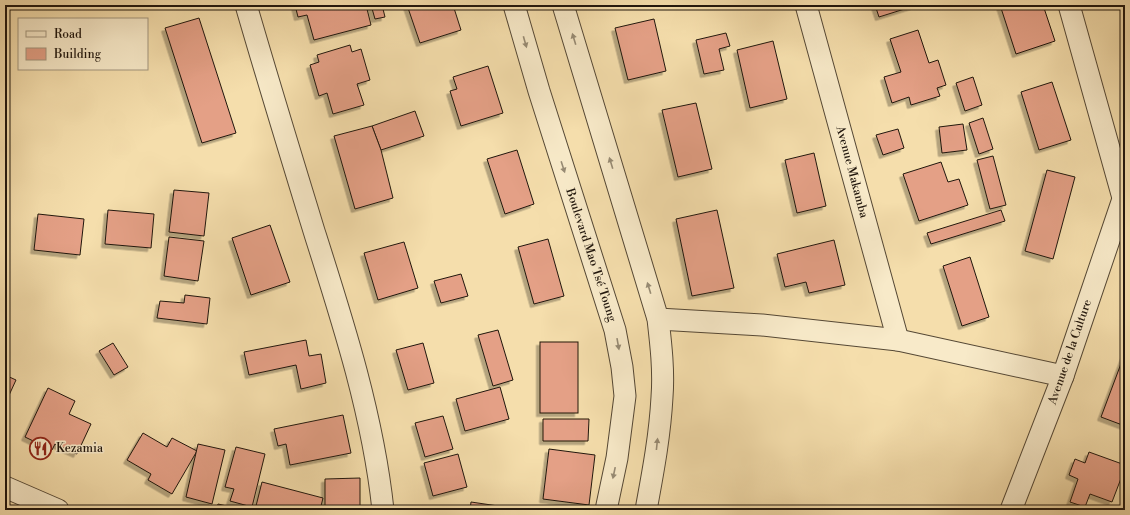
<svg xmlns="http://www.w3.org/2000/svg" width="1130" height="515" font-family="'Libre Bodoni',serif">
  <defs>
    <filter id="shadow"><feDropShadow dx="-3.5" dy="3.5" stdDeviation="0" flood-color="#0004"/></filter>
  </defs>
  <rect width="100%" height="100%" fill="#f5deac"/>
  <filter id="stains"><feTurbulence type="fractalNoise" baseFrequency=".005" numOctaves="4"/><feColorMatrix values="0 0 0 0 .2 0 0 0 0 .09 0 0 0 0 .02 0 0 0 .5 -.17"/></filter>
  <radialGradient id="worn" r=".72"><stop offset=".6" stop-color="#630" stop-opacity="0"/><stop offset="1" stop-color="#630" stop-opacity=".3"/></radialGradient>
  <!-- building -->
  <g fill="#e4a086" stroke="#20160d" filter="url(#shadow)">
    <path d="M 295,5 L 366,5 L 371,25 L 314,40 L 307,15 L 298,17 Z"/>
    <path d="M 371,5 L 382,5 L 385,17 L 375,19 Z"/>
    <path d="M 407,5 L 453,5 L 461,30 L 420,43 Z"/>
    <path d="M 875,5 L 913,5 L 914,6 L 879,17 Z"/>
    <path d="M 1000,5 L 1043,5 L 1055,41 L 1016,54 Z"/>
    <path d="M 199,18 L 236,133 L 202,143 L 165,28 Z"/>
    <path d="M 654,19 L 666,71 L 628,80 L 615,28 Z"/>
    <path d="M 918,30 L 929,63 L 938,60 L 946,85 L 937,88 L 940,96 L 911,105 L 909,97 L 892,103 L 884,77 L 901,72 L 890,39 Z"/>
    <path d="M 726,33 L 730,46 L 719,49 L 724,70 L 704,74 L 696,40 Z"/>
    <path d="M 773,41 L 787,99 L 750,108 L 737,50 Z"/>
    <path d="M 350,45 L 352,52 L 361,49 L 370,80 L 357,84 L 364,105 L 333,114 L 327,93 L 319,96 L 310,65 L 319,62 L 317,55 Z"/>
    <path d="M 488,66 L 503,113 L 461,126 L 450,91 L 457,89 L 453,77 Z"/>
    <path d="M 973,77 L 982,105 L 965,111 L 956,83 Z"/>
    <path d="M 1052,82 L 1071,140 L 1039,150 L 1021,92 Z"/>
    <path d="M 696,103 L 712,169 L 678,177 L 662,110 Z"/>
    <path d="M 415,111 L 424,136 L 381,150 L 372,126 Z"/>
    <path d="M 983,118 L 993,149 L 979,154 L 969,123 Z"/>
    <path d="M 963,124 L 967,150 L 942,153 L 939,127 Z"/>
    <path d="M 372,126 L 381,150 L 393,198 L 355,209 L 334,136 Z"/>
    <path d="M 898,129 L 904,148 L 883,155 L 876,135 Z"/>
    <path d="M 517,150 L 534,204 L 505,214 L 487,159 Z"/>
    <path d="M 814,153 L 826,206 L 797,213 L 785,160 Z"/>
    <path d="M 993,156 L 1006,205 L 990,209 L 977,160 Z"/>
    <path d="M 941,162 L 948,182 L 959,179 L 968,205 L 919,221 L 903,174 Z"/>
    <path d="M 1047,170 L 1075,177 L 1053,259 L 1025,251 Z"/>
    <path d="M 174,190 L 209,193 L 204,236 L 169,232 Z"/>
    <path d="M 108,210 L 154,214 L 151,248 L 105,244 Z"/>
    <path d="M 717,210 L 734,288 L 692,296 L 676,219 Z"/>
    <path d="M 1001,210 L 1005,221 L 931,244 L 927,233 Z"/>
    <path d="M 38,214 L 84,219 L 80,255 L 34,250 Z"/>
    <path d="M 270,225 L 290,282 L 251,295 L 232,238 Z"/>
    <path d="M 169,237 L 204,241 L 198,281 L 164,276 Z"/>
    <path d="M 548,239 L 564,296 L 534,304 L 518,247 Z"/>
    <path d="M 834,240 L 845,285 L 809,293 L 806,282 L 785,287 L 777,254 Z"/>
    <path d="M 404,242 L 418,288 L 378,300 L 364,253 Z"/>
    <path d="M 970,257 L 989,317 L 962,326 L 943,266 Z"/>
    <path d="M 461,274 L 468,296 L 441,303 L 434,281 Z"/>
    <path d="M 185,295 L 210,298 L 207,324 L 157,318 L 160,301 L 184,303 Z"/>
    <path d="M 498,330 L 513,380 L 493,386 L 478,335 Z"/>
    <path d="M 306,340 L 309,356 L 321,354 L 326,383 L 301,389 L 296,365 L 249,375 L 244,352 Z"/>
    <rect x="540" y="342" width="38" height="71"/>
    <path d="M 113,343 L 128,367 L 114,375 L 99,351 Z"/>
    <path d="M 423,343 L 434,383 L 408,390 L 396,350 Z"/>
    <path d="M 1125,353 L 1125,426 L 1101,417 Z"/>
    <path d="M 5,375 L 16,380 L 5,404 Z"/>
    <path d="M 500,387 L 509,419 L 465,431 L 456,399 Z"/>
    <path d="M 48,388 L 75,401 L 69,414 L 91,424 L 77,454 L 55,444 L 52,450 L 25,437 Z"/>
    <path d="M 343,415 L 351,453 L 290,465 L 286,444 L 278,446 L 274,429 Z"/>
    <path d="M 443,416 L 453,449 L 425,457 L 415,423 Z"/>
    <path d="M 543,419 L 589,419 L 588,441 L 543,441 Z"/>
    <path d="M 143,433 L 167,447 L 172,438 L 197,451 L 172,494 L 148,480 L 151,474 L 127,460 Z"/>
    <path d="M 198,444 L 225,450 L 212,504 L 186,497 Z"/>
    <path d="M 236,447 L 265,454 L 252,507 L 230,501 L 234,489 L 225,487 Z"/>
    <path d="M 549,449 L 595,455 L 589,505 L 543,499 Z"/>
    <path d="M 1089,452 L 1125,465 L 1125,468 L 1112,502 L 1090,494 L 1085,507 L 1070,502 L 1078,479 L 1069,475 L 1075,459 L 1085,463 Z"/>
    <path d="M 458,454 L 467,487 L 433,496 L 424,463 Z"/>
    <path d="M 360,478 L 360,508 L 325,508 L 325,479 Z"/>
    <path d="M 262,482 L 323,498 L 320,510 L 255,510 Z"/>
    <path d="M 471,502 L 505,507 L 504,510 L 470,510 Z"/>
    <path d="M 218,504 L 244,510 L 216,510 Z"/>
  </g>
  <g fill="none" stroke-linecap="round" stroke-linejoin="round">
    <defs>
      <g id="street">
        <path d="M 246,5 C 268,81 291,156 314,231 C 343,322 373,415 383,510"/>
        <path d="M 514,5 L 539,91 L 615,330 L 622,367 L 625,396 L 617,458 L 606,510"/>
        <path d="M 563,5 L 658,319 C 661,345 664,371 662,397 C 660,435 653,472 646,510"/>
        <path d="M 806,5 L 898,340"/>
        <path d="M 1069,5 L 1123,198"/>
        <path d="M 658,319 L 762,325 L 898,340 L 1063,376"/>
        <path d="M 5,487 L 58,510"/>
        <path d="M 1011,510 L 1063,376 L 1125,193"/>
      </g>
    </defs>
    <!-- street casing -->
    <use href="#street" stroke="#554835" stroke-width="23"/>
    <!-- street -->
    <use href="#street" stroke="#f8eac9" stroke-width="21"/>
  </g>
  <!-- one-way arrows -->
  <defs><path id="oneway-solid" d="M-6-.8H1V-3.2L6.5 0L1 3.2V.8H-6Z"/></defs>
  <g fill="#978b74">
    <use href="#oneway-solid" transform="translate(574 39) rotate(-107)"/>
    <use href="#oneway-solid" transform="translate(525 42) rotate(74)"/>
    <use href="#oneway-solid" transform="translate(611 163) rotate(-107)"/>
    <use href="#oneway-solid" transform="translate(563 167) rotate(72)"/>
    <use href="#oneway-solid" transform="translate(649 288) rotate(-107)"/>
    <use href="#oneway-solid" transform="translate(618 344) rotate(80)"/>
    <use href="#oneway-solid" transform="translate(657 444) rotate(-84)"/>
    <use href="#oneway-solid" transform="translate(614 473) rotate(102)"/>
  </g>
  <!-- icons -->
  <defs>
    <symbol id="restaurant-ring" viewBox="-11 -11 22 22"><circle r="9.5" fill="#f8eac9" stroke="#8f2418" stroke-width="1.5"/><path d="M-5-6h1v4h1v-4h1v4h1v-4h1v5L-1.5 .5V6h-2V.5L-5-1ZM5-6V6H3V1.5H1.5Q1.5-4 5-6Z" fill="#8f2418"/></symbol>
  </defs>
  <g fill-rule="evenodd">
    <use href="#restaurant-ring" x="28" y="436" width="25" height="25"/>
  </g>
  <g text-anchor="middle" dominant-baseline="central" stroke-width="3" stroke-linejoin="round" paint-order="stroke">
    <!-- street labels -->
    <g font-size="12" fill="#20160d" stroke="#f8eac9">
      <text transform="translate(852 172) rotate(75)">Avenue Makamba</text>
      <text transform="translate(591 255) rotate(72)">Boulevard Mao Tsé Toung</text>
      <text transform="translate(1070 352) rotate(-71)">Avenue de la Culture</text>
    </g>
    <!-- poi labels -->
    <g font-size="12" fill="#20160d" stroke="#f8eac9" text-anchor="start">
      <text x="56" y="448">Kezamia</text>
    </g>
  </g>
  <!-- margin -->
  <rect width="1130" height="515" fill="none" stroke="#f5deac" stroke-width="20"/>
  <rect x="6" y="6" width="1118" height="503" fill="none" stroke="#20160d" stroke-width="2"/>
  <rect x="10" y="10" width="1110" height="495" fill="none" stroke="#20160d"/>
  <!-- legend -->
  <rect x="18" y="18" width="130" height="52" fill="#f8eac9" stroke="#a2957e"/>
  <rect x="26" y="31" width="20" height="6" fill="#f8eac9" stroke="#a2957e"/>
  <text x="54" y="38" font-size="12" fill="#20160d">Road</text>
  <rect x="26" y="48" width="20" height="12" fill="#e4a086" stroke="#a2957e"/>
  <text x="54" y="58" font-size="12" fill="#20160d">Building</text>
  <rect width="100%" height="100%" filter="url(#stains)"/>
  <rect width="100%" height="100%" fill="url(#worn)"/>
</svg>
